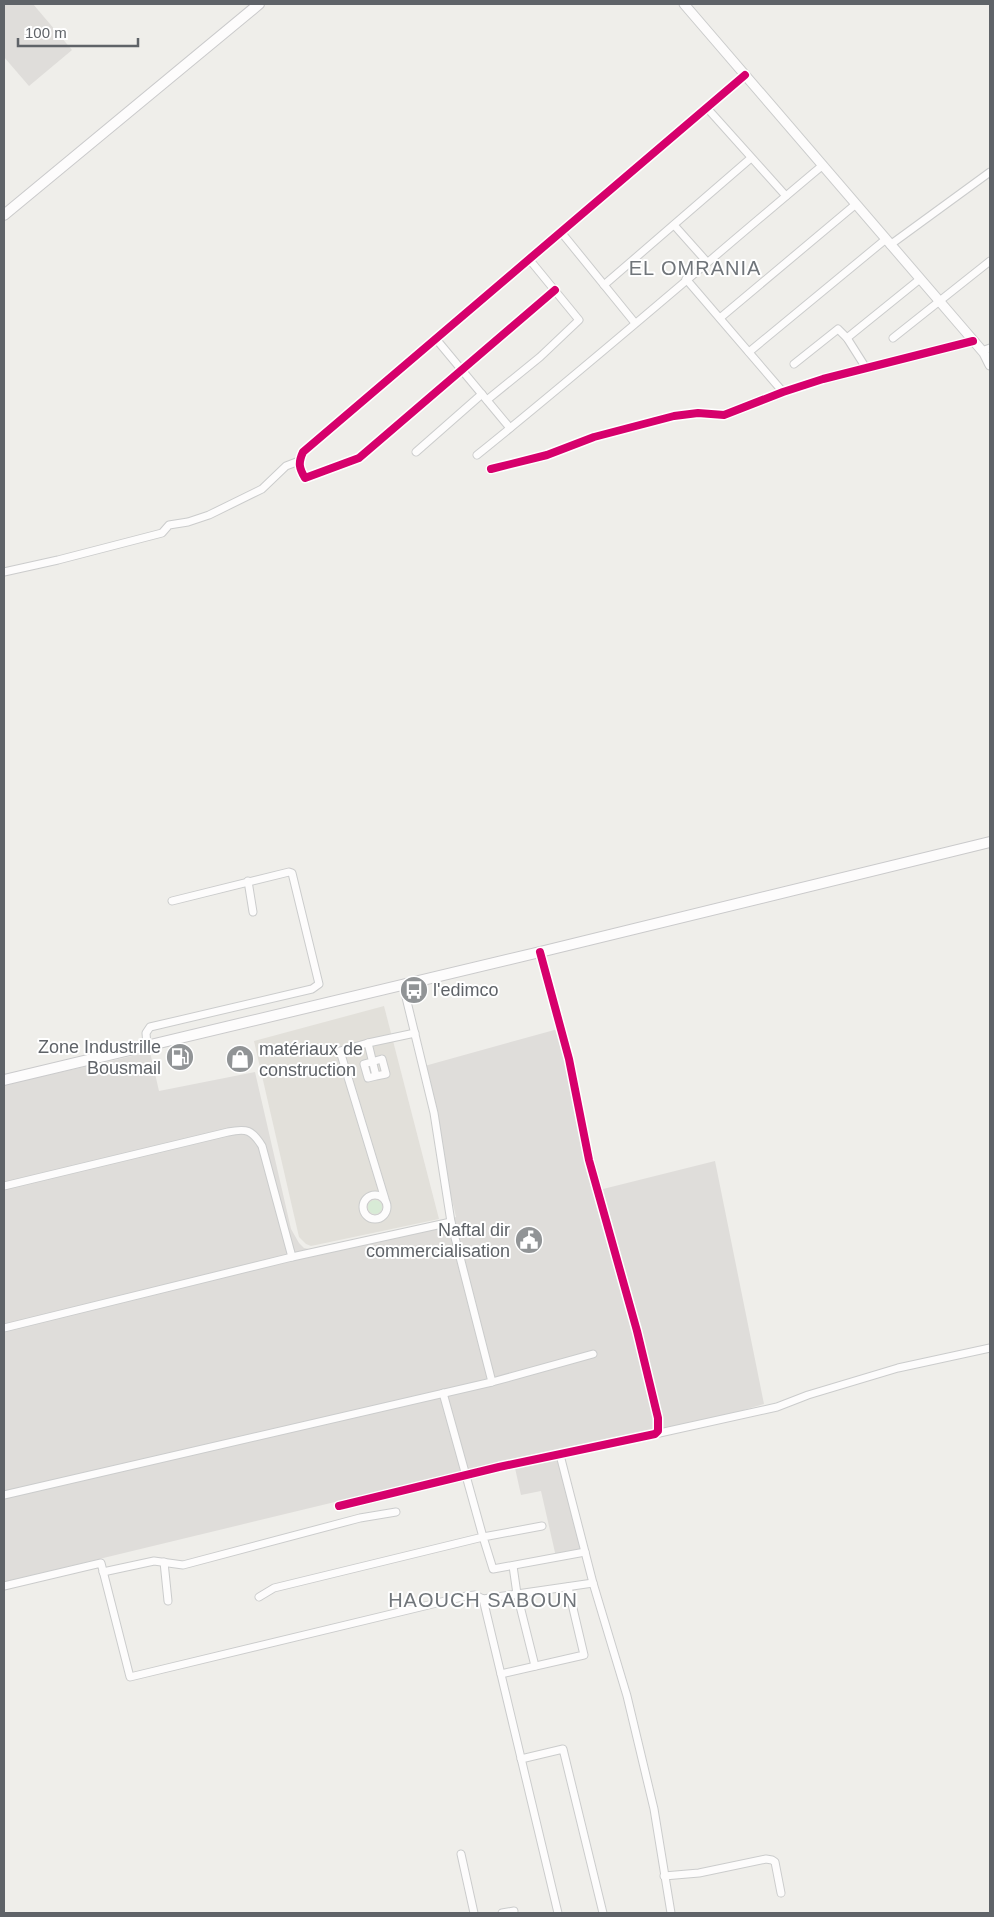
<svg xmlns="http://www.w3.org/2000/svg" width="994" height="1917" font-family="Arial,sans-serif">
  <rect width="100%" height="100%" fill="#efeeea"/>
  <!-- industrial -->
  <g fill="#dfddda">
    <path d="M 4,4 L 33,4 L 72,50 L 29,86 L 4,57 Z"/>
    <path d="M 558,1029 L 603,1189 L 715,1161 L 764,1404 L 660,1435 L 559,1450 L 582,1552 L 556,1557 L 541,1491 L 521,1495 L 513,1459 L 4,1582 L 4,1085 L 150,1052 L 159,1091 L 255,1072 L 291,1229 L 299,1243 L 304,1248 L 309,1249 L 456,1217 L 421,1067 Z"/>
  </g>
  <!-- education -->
  <path fill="#e2e0da" d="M 384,1006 L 439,1219 L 311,1246 L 306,1244 L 299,1237 L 254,1041 Z"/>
  <!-- green -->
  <circle fill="#d8ebd6" cx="375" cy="1207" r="7"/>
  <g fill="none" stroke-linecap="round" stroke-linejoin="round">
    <defs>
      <g id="minor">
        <path d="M 707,108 L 786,196"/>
        <path d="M 674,225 L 707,262"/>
        <path d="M 561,232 L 635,323"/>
        <path d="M 890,245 L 990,172"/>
        <path d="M 686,279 L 783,392"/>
        <path d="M 604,285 L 751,158"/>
        <path d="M 555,290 L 359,458 L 305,478 C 299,468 298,463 303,452 L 745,75"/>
        <path d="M 720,318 L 856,204"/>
        <path d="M 847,338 L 920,279"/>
        <path d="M 893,338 L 990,261"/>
        <path d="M 436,339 L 510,428"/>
        <path d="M 982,351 L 990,348"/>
        <path d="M 749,352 L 886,239"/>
        <path d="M 794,364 L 838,329 L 847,338 L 866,368"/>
        <path d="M 487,400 L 540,357 L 579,320 L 529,259"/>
        <path d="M 416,452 L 482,394"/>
        <path d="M 477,455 C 594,361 707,262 823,165"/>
        <path d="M 491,469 L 547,455 L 594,437 L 674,416 L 698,413 L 724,415 L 783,392 L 823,379 L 973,341"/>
        <path d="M 4,572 L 58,560 L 162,533 L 169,525 L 188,522 L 209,515 L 262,489 L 286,466 L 299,461"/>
        <path d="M 248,881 L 253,912"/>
        <path d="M 403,985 L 434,1113 L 451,1222 L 492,1382"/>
        <path d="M 368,1043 L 376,1076 L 386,1074 L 382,1059 L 364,1064 L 368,1078 L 376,1076"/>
        <path d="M 147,1046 L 146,1033 L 150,1027 L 312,989 L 319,984 L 292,873 L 289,872 L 172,901"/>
        <path d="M 4,1186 L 228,1132 C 247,1128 252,1130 262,1146 L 292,1257"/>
        <circle cx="375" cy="1207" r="12"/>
        <path d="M 385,1199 L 340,1051 L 368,1043 L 415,1033"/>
        <path d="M 4,1328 L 292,1257 L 451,1222"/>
        <path d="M 655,1434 L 777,1407 L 808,1395 L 898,1368 L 990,1348"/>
        <path d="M 560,1455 L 593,1583 L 627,1696 L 654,1809 L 671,1913"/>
        <path d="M 4,1495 L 492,1382 L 593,1354"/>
        <path d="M 339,1506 L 499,1467 L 655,1434 L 658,1431 L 658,1418 L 637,1331 L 589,1160 L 569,1059 L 540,952"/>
        <path d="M 542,1526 L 483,1537 L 493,1569 L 585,1552"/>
        <path d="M 164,1562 L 168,1601"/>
        <path d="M 513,1566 L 517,1594 L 535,1666"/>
        <path d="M 103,1572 L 154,1561 L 183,1565 L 360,1518 L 396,1512"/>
        <path d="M 4,1586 L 101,1563 L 130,1677 L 466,1596 L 475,1595 L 483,1599 L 593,1583"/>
        <path d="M 259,1597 L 274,1588 L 483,1537 L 443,1393"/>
        <path d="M 483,1599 L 558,1913"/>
        <path d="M 501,1674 L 584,1655 L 568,1587"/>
        <path d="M 521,1759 L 563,1749 L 603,1913"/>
        <path d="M 461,1854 L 474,1913"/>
        <path d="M 664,1876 L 699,1873 L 766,1859 L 772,1860 L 775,1862 L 781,1893"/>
        <path d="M 502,1913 L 514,1911"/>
      </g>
      <path id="tertiary" d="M 684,4 L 984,353 L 990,365"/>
      <g id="secondary">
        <path d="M 4,215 L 259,4"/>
        <path d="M 4,1080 L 540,952 L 990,842"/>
      </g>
    </defs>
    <!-- minor casing -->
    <use href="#minor" stroke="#cbcccc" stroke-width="9"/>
    <!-- tertiary casing -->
    <use href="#tertiary" stroke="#cbcccc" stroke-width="11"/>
    <!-- secondary casing -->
    <use href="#secondary" stroke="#cacacb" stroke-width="12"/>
    <!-- minor -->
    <use href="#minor" stroke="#fdfcfc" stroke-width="7"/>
    <!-- tertiary -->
    <use href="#tertiary" stroke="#fdfcfc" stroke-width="9"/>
    <!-- secondary -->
    <use href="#secondary" stroke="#fdfcfc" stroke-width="10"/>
    <defs>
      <g id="cycleway">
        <path d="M 555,290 L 359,458 L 305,478 C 299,468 298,463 303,452 L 745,75"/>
        <path d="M 491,469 L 547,455 L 594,437 L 674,416 L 698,413 L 724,415 L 783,392 L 823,379 L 973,341"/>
        <path d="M 339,1506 L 499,1467 L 655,1434 L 658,1431 L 658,1418 L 637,1331 L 589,1160 L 569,1059 L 540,952"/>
      </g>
    </defs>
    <!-- cycleway casing -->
    <use href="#cycleway" stroke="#fff" stroke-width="11"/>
    <!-- cycleway -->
    <use href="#cycleway" stroke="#d6006c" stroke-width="8"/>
  </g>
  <!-- icons -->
  <defs>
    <symbol id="bus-disc" viewBox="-11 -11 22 22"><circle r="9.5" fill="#919496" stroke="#fff"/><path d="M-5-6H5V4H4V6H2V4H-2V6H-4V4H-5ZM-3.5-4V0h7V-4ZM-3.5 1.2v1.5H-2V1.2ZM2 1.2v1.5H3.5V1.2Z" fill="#fff"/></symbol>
    <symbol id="fuel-disc" viewBox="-11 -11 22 22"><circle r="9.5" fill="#919496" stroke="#fff"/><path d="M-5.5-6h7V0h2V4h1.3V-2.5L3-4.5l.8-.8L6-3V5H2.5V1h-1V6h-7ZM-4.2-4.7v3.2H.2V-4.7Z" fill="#fff"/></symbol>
    <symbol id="shop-disc" viewBox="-11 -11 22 22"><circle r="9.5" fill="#919496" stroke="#fff"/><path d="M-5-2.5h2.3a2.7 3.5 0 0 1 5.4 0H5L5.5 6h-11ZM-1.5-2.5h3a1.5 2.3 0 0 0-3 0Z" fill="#fff"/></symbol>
    <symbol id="civic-disc" viewBox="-11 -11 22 22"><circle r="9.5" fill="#919496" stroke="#fff"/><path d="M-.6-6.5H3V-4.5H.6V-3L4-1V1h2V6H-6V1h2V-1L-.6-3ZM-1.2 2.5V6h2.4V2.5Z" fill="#fff"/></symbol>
  </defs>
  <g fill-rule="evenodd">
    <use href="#bus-disc" x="398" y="974" width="32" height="32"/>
    <use href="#fuel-disc" x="164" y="1041" width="32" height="32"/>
    <use href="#shop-disc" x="224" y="1043" width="32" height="32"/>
    <use href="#civic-disc" x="513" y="1224" width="32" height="32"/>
  </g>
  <g text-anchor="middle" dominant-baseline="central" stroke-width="4" stroke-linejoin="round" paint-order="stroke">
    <!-- poi labels -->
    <g font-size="18" fill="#5f6368" stroke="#fff" text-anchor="start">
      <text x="433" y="990">l'edimco</text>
      <text x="161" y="1047" text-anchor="end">Zone Industrille<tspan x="161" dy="21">Bousmail</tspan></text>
      <text x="259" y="1049">matériaux de<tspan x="259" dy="21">construction</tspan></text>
      <text x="510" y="1230" text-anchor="end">Naftal dir<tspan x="510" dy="21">commercialisation</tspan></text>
    </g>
    <!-- quarter labels -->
    <g font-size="20" letter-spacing="1" fill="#70757a" stroke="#fff">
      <text x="695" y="268">EL OMRANIA</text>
      <text x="483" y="1600">HAOUCH SABOUN</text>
    </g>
  </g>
  <!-- border -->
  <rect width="994" height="1917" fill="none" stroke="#5f6368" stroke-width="10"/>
  <!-- scale -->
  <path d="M18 38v8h120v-8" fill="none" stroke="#5f6368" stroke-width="2.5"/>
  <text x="25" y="38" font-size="15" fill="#5f6368" stroke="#ffffff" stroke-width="4" paint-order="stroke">100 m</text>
</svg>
